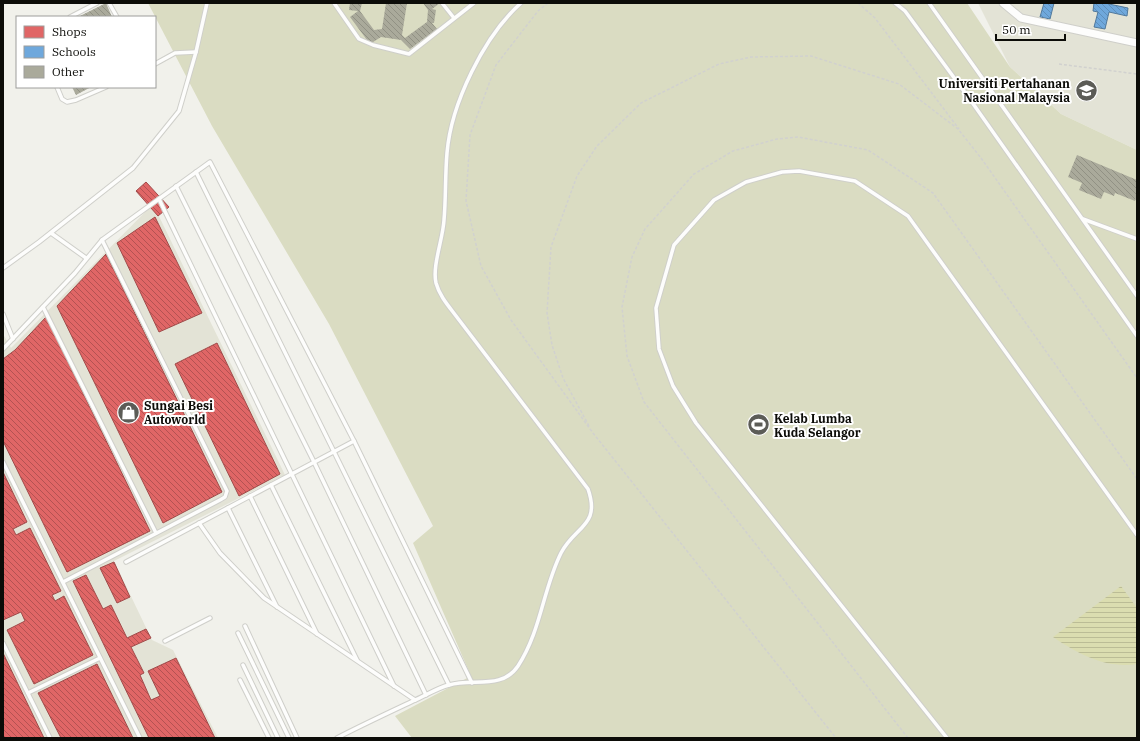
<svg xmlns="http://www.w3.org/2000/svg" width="1140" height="741" font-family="'IBM Plex Serif',serif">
  <defs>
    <pattern id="water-rules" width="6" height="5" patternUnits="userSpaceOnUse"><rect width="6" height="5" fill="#dbddb0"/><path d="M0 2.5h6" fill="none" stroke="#bbbc96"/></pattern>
    <pattern id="shops-back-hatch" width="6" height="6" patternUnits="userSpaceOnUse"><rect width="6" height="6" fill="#e06666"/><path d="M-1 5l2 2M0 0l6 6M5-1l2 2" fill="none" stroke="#b45252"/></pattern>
    <pattern id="schools-back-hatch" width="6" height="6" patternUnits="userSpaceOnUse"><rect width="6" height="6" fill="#6fa8dc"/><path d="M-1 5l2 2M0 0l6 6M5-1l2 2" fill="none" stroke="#5f8fbb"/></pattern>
    <pattern id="building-back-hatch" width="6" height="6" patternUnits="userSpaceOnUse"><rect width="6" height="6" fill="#aaaa9b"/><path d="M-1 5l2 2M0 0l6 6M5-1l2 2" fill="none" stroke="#919184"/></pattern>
  </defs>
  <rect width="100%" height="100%" fill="#f1f1eb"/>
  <!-- built -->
  <g fill="#e3e3d6">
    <path d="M 978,3 L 1137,3 L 1137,150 L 1061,114 L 1010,67 Z"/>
    <path d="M 153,204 L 285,475 L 114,561 L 152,640 L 173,650 L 218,738 L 3,738 L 3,334 L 11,348 Z"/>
  </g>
  <!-- pitch -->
  <path fill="#dadcc2" d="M 148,3 L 967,3 L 1010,67 L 1061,114 L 1137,150 L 1137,738 L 412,738 L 395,716 L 471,676 L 413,543 L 433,526 L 329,324 L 212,126 Z"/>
  <!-- water -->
  <path fill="url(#water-rules)" d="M 1121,586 L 1137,608 L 1137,664 C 1106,669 1078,654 1053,637 Z"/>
  <!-- shops -->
  <g fill="url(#shops-back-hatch)" stroke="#a04b4a">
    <path d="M 146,182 L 169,207 L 158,216 L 136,191 Z"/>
    <path d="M 155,217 L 202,313 L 159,332 L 117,243 Z"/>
    <path d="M 106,254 L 222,492 L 163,523 L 57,306 Z"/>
    <path d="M 46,317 L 150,531 L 67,572 L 3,441 L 3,359 L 15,350 Z"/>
    <path d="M 217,343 L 280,474 L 239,496 L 175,364 Z"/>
    <path d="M 3,472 L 27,522 L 13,529 L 16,535 L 30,528 L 61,591 L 52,595 L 55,601 L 64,596 L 93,655 L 34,684 L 7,630 L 25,621 L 21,612 L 3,620 Z"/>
    <path d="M 114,562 L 130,597 L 117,603 L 100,568 Z"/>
    <path d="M 86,575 L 103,609 L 111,605 L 127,638 L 146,629 L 151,638 L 131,647 L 144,673 L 140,675 L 151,700 L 160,696 L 148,671 L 176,658 L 215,738 L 149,738 L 73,581 Z"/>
    <path d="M 3,653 L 44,738 L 3,738 Z"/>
    <path d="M 97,664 L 133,738 L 61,738 L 38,693 Z"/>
  </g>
  <!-- schools -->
  <g fill="url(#schools-back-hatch)" stroke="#51799c">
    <path d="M 1044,3 L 1054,3 L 1050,19 L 1040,17 Z"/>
    <path d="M 1094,3 L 1109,3 L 1109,4 L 1128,8 L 1127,16 L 1109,12 L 1105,29 L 1094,27 L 1098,12 L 1093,11 Z"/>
  </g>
  <!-- building -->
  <g fill="url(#building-back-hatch)">
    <path d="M 106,3 L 112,17 L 78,17 Z"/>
    <path d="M 350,3 L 362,3 L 360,11 L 374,30 L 382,29 L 386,3 L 407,3 L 402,35 L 405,38 L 427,22 L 428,10 L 423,3 L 440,3 L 432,9 L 436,10 L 434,23 L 432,23 L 437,29 L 410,49 L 401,40 L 381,37 L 370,44 L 350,17 L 358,11 L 349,10 Z"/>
    <path d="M 72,87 L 91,87 L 76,95 Z"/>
    <path d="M 1077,155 L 1137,180 L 1137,196 L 1135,201 L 1115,193 L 1114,196 L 1104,192 L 1101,199 L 1079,190 L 1082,183 L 1068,177 Z"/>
  </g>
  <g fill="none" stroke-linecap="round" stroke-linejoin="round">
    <defs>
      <g id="lane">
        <path d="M 109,3 L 117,17"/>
        <path d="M 334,3 L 359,39 L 373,45 L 409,54 L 474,3"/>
        <path d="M 442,3 L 454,18"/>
        <path d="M 895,3 L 905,11 L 969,98 L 1137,336"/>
        <path d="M 929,3 L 1137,296"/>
        <path d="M 70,17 L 97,3"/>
        <path d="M 155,64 L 175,53 L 196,52"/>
        <path d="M 57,87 L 62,99 L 67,102 L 76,100 L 106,87"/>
        <path d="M 196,172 L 449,685"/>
        <path d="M 176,186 L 314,462 L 426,695"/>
        <path d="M 159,199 L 394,686"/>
        <path d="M 1083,219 L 1137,239"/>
        <path d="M 51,233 L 86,258"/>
        <path d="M 3,268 L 39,242 L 133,168 L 179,111 L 196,52 L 207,3"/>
        <path d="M 43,307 L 156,533"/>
        <path d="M 3,314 L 13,339"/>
        <path d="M 3,349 L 75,273 L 102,240 L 210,162 L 354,441 L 126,562"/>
        <path d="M 354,441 L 472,683"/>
        <path d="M 3,462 L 140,738"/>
        <path d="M 271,485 L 357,660"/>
        <path d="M 250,496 L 317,634"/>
        <path d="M 228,508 L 277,607"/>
        <path d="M 199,523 L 220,553 L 264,598 L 415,700"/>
        <path d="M 63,582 L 220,500 L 225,497 L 227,491 L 102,240"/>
        <path d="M 245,626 L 297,738"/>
        <path d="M 238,633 L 289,738"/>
        <path d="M 165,641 L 210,618"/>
        <path d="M 3,643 L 50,738"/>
        <path d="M 243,665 L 278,738"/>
        <path d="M 240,680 L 269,738"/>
        <path d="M 28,693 L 100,658"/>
        <path d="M 337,738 C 362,725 388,713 413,701 C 425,696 437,688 449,685 C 473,678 502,690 518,666 C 541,631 543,589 561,553 C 575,526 601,526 588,489 L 453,312 C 446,303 439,294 436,283 C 432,266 443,239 444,220 C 446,198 445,176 447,153 C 451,104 484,36 521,3"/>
        <path d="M 947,738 L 696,423 L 673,386 L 659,349 L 656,308 L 674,245 L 714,200 L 746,182 L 782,172 L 799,171 L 855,181 L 908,216 L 1137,535"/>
      </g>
      <path id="street" d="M 1003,3 L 1021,18 L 1137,43"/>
    </defs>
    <!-- lane casing -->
    <use href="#lane" stroke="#cfcfca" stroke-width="5.5"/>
    <!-- street casing -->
    <use href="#street" stroke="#cfcfca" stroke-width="9"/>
    <!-- path -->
    <g stroke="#d1d1cf" stroke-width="1.5" stroke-dasharray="3 2" stroke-linecap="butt">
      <path d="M 548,3 L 538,11 L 496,65 L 470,135 L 466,201 L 481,266 L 511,320 L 593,433 L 836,738"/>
      <path d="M 858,3 L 875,18 L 959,129"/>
      <path d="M 1059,64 L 1137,74"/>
      <path d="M 981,158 L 1137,378"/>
      <path d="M 589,426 L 563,378 L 552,345 L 547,313 L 551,247 L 577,176 L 597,146 L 641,103 L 719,64 L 751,57 L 811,56 L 899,84 L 958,129 L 981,158"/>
      <path d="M 908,738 L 644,402 L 627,356 L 622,307 L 632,257 L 645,229 L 694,174 L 733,151 L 777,139 L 798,137 L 868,150 L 933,193 L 1137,479"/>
    </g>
    <!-- lane -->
    <use href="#lane" stroke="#fdfdfc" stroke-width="3.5"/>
    <!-- street -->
    <use href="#street" stroke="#fdfdfc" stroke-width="7"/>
  </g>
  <!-- icons -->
  <defs>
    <symbol id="university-disc" viewBox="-11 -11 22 22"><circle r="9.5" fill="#5c5c57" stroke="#fff"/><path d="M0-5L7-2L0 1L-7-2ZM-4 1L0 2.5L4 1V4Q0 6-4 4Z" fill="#fff"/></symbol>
    <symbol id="shop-disc" viewBox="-11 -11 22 22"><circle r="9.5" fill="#5c5c57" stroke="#fff"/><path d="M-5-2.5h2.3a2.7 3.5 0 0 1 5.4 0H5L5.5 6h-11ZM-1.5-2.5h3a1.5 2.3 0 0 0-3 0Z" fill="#fff"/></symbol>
    <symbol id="stadium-disc" viewBox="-11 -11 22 22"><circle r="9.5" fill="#5c5c57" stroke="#fff"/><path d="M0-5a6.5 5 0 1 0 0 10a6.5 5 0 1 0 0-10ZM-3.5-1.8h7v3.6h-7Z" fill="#fff"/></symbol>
  </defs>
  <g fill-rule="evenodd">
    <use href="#university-disc" x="1074" y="78" width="25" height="25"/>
    <use href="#shop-disc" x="116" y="400" width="25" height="25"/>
    <use href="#stadium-disc" x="746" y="412" width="25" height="25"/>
  </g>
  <g text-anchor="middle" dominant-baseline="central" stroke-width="4" stroke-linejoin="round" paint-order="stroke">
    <!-- poi labels -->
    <g font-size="12" font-weight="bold" fill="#0c0c08" stroke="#fff" text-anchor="start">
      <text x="1070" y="83" text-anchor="end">Universiti Pertahanan<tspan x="1070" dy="14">Nasional Malaysia</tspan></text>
      <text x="144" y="405">Sungai Besi<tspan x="144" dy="14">Autoworld</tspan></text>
      <text x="774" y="418">Kelab Lumba<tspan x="774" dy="14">Kuda Selangor</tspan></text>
    </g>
  </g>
  <!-- border -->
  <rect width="1140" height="741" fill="none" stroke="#0c0c08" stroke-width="8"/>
  <!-- legend -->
  <rect x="16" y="16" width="140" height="72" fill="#ffffff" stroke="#9e9e9c"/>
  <rect x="24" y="26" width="20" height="12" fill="#e06666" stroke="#9e9e9c"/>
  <text x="52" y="36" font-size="12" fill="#0c0c08">Shops</text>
  <rect x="24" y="46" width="20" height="12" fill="#6fa8dc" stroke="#9e9e9c"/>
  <text x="52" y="56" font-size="12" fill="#0c0c08">Schools</text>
  <rect x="24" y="66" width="20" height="12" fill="#aaaa9b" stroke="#9e9e9c"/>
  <text x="52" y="76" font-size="12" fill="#0c0c08">Other</text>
  <!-- scale -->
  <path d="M996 34v6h69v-6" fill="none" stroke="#0c0c08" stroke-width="2"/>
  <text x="1002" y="34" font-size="12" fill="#0c0c08" stroke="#ffffff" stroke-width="3" paint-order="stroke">50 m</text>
</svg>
